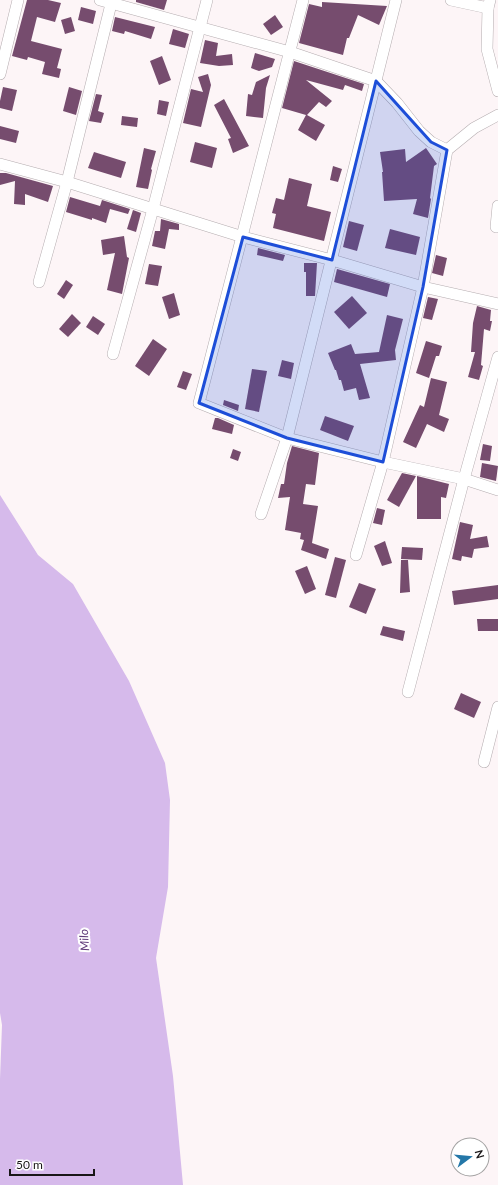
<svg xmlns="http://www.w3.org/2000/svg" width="498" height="1185" font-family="Lato,sans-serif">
  <rect width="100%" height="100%" fill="#fdf5f7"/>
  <!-- water -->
  <path fill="#d6baeb" d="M 0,495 L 38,555 L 73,584 L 129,681 L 165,763 L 170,800 L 168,887 L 156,958 L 173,1076 L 183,1185 L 0,1185 L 0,1079 L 2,1025 L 0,1013 Z"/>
  <!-- building -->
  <g fill="#764c6e">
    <path d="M 27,0 L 48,0 L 61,3 L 55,22 L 37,17 L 31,41 L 62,49 L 57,68 L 61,69 L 59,78 L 42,74 L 45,62 L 28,57 L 27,60 L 12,56 Z"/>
    <path d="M 136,0 L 167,0 L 164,10 L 136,2 Z"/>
    <path d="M 322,2 L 387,6 L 379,25 L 358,15 L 349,38 L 347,38 L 343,55 L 299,43 L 309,4 L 322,7 Z"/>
    <path d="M 81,7 L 96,11 L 93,24 L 78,20 Z"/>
    <path d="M 275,15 L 283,27 L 271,35 L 263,24 Z"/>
    <path d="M 71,17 L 75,31 L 65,34 L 61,20 Z"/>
    <path d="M 115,17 L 155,27 L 151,39 L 125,31 L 124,34 L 112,31 Z"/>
    <path d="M 173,29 L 189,34 L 185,48 L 169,44 Z"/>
    <path d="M 205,40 L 218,43 L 216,56 L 232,54 L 233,65 L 219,66 L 200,63 Z"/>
    <path d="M 255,53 L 275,59 L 272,67 L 259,71 L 251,68 Z"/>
    <path d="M 162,56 L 171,80 L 159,85 L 150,61 Z"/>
    <path d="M 294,61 L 364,84 L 362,91 L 345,85 L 343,90 L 306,80 L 332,101 L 326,107 L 319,102 L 307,115 L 325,125 L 316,141 L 298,130 L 306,115 L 282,108 Z"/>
    <path d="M 208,74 L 211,85 L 201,127 L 183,123 L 191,89 L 203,92 L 198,77 Z"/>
    <path d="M 270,75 L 266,88 L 263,118 L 246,116 L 248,94 L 252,95 L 256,82 Z"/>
    <path d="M 3,87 L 17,90 L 12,111 L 0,108 L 0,101 Z"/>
    <path d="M 69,87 L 82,91 L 76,115 L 63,111 Z"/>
    <path d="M 96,94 L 102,95 L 98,111 L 104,113 L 101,123 L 89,121 Z"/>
    <path d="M 224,99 L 249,146 L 233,153 L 228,139 L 231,138 L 214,105 Z"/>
    <path d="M 159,100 L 169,102 L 166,116 L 157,114 Z"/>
    <path d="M 122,116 L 138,118 L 137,127 L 121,125 Z"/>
    <path d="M 0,126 L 19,131 L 16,143 L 0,139 Z"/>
    <path d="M 195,142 L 217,148 L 212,168 L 190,162 Z"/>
    <path d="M 144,148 L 156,151 L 151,169 L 152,170 L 148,189 L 136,187 Z"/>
    <path d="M 426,148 L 437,164 L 434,166 L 430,198 L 431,199 L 428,218 L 413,214 L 417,199 L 384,201 L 382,172 L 383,172 L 380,152 L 405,149 L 406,162 Z"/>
    <path d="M 94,152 L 126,162 L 121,178 L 88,168 Z"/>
    <path d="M 333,166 L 342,169 L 338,182 L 330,180 Z"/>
    <path d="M 0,173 L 6,173 L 53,186 L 48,202 L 25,194 L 25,205 L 14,204 L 15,181 L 0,185 Z"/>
    <path d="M 289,178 L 312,184 L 307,206 L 331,212 L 324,241 L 273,228 L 276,214 L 272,213 L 276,198 L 284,200 Z"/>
    <path d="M 70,197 L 100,206 L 102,200 L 130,209 L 128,214 L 110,209 L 106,223 L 92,218 L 92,220 L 66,212 Z"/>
    <path d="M 133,210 L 141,213 L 136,232 L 127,229 Z"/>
    <path d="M 161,219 L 179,224 L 179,230 L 169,229 L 165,249 L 152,246 L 155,231 L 160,231 Z"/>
    <path d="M 349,221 L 364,225 L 357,251 L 343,247 Z"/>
    <path d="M 390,229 L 420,237 L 416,255 L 385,248 Z"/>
    <path d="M 124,236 L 127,257 L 129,258 L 122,294 L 107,290 L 115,253 L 103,255 L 101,240 Z"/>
    <path d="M 258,248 L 285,255 L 283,261 L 257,255 Z"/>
    <path d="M 436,255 L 447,258 L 443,276 L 432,273 Z"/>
    <path d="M 304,263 L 317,263 L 315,296 L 306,296 L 306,272 L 304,272 Z"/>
    <path d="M 149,264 L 162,266 L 158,286 L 145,284 Z"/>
    <path d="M 337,269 L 390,284 L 387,297 L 334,282 Z"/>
    <path d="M 66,280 L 73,285 L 64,299 L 57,294 Z"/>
    <path d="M 174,293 L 180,315 L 169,319 L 162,297 Z"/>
    <path d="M 352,296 L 367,313 L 349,329 L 334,312 Z"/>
    <path d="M 428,297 L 438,299 L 432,320 L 423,318 Z"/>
    <path d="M 477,306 L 491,310 L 490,321 L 492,321 L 490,331 L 484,329 L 481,365 L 483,366 L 479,380 L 468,377 L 475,352 L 471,352 L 473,323 Z"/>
    <path d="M 72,314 L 81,323 L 68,337 L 59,329 Z"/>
    <path d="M 387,315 L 403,319 L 395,350 L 396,360 L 360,364 L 370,398 L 359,400 L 356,388 L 344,391 L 341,380 L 339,380 L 336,370 L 335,370 L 328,353 L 351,344 L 355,354 L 379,352 Z"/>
    <path d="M 93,316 L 105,324 L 98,335 L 86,327 Z"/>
    <path d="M 153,339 L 167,349 L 149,376 L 135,366 Z"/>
    <path d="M 426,341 L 442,346 L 439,356 L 436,356 L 429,378 L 416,373 Z"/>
    <path d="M 282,360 L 294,363 L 291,379 L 278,376 Z"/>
    <path d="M 252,369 L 267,371 L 259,412 L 245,409 Z"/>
    <path d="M 183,371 L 192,374 L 186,390 L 177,387 Z"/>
    <path d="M 431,378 L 447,382 L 439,415 L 449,419 L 444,432 L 427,424 L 416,448 L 403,442 L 420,405 L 424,407 Z"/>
    <path d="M 224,400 L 239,405 L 238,411 L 223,405 Z"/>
    <path d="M 325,416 L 354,426 L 348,441 L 320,430 Z"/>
    <path d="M 215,418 L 218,418 L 234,425 L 232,434 L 212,429 Z"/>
    <path d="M 483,444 L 492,446 L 490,461 L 480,460 Z"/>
    <path d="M 292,446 L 319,453 L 315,485 L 306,484 L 303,504 L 318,506 L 312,543 L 329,549 L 326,559 L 301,550 L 304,540 L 300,539 L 301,533 L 285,530 L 290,497 L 278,498 L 281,484 L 284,484 L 287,463 Z"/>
    <path d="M 233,449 L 241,452 L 238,461 L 230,458 Z"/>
    <path d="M 482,463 L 498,466 L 496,481 L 480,477 Z"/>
    <path d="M 402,473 L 416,476 L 399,507 L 387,500 Z"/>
    <path d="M 417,476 L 449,484 L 446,498 L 441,497 L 441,519 L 417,519 Z"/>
    <path d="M 377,508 L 385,510 L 382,525 L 373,523 Z"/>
    <path d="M 460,522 L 473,525 L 470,539 L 487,536 L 489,547 L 474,549 L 472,558 L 462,556 L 461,561 L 452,559 Z"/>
    <path d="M 385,541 L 392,563 L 382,566 L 374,546 Z"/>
    <path d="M 402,547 L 423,548 L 422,560 L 401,559 Z"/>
    <path d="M 335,557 L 346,560 L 336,598 L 325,595 Z"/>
    <path d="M 401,560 L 408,560 L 410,592 L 400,593 Z"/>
    <path d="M 307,566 L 316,589 L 305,594 L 295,571 Z"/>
    <path d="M 359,583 L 376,589 L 366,614 L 349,607 Z"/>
    <path d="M 498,585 L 498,599 L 454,605 L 452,591 Z"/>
    <path d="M 477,619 L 498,619 L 498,631 L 478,631 Z"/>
    <path d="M 383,626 L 405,631 L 403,641 L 380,635 Z"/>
    <path d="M 461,693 L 481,702 L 474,718 L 454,709 Z"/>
  </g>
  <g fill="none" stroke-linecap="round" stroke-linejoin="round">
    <defs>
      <g id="minor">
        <path d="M 100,0 L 290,52 L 376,81 L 397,103 L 419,131 L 431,142 L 447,150"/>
        <path d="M 303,0 L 199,403 L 287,438 L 383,462 L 464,479 L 498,490"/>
        <path d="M 451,0 L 488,8"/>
        <path d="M 490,0 L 488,8 L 487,49 L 498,91"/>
        <path d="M 0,74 L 18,0"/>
        <path d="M 0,164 L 67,182 L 243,237 L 332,260 L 423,287 L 498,304"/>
        <path d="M 496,227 L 498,206"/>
        <path d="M 39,282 L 67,182 L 112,0"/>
        <path d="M 113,354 L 153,209 L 207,0"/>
        <path d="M 261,514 L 287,438 L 396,0"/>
        <path d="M 356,555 L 383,462 L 423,287 L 447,150 L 474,128 L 498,115"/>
        <path d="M 408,692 L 464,479 L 498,357"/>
        <path d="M 484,762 L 498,707"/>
      </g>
    </defs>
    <!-- minor casing -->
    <use href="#minor" stroke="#b5adb0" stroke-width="12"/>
    <!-- minor -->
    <use href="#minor" stroke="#fff" stroke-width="11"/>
  </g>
  <!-- marked area -->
  <path fill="#1d4ed8" fill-opacity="0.2" stroke="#1d4ed8" stroke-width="3" stroke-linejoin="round" d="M 376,81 L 431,142 L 447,150 L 423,287 L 383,462 L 287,438 L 199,403 L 243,237 L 332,260 Z"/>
  <g text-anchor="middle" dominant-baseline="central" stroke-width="4" stroke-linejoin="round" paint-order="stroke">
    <!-- water labels -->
    <g font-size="12" font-style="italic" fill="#603c79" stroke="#fff">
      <text transform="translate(84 940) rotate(-94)">Milo</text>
    </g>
  </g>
  <!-- north arrow -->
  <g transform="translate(470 1157) rotate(74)"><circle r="19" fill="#ffffff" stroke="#a3a2a2"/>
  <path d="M0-3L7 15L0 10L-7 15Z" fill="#2477a8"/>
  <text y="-6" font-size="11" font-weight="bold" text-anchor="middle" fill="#191617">N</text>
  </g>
  <!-- scale -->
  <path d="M10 1169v6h84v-6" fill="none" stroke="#191617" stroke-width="2"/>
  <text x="16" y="1169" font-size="12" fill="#191617" stroke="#ffffff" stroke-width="3" paint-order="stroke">50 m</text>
</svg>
